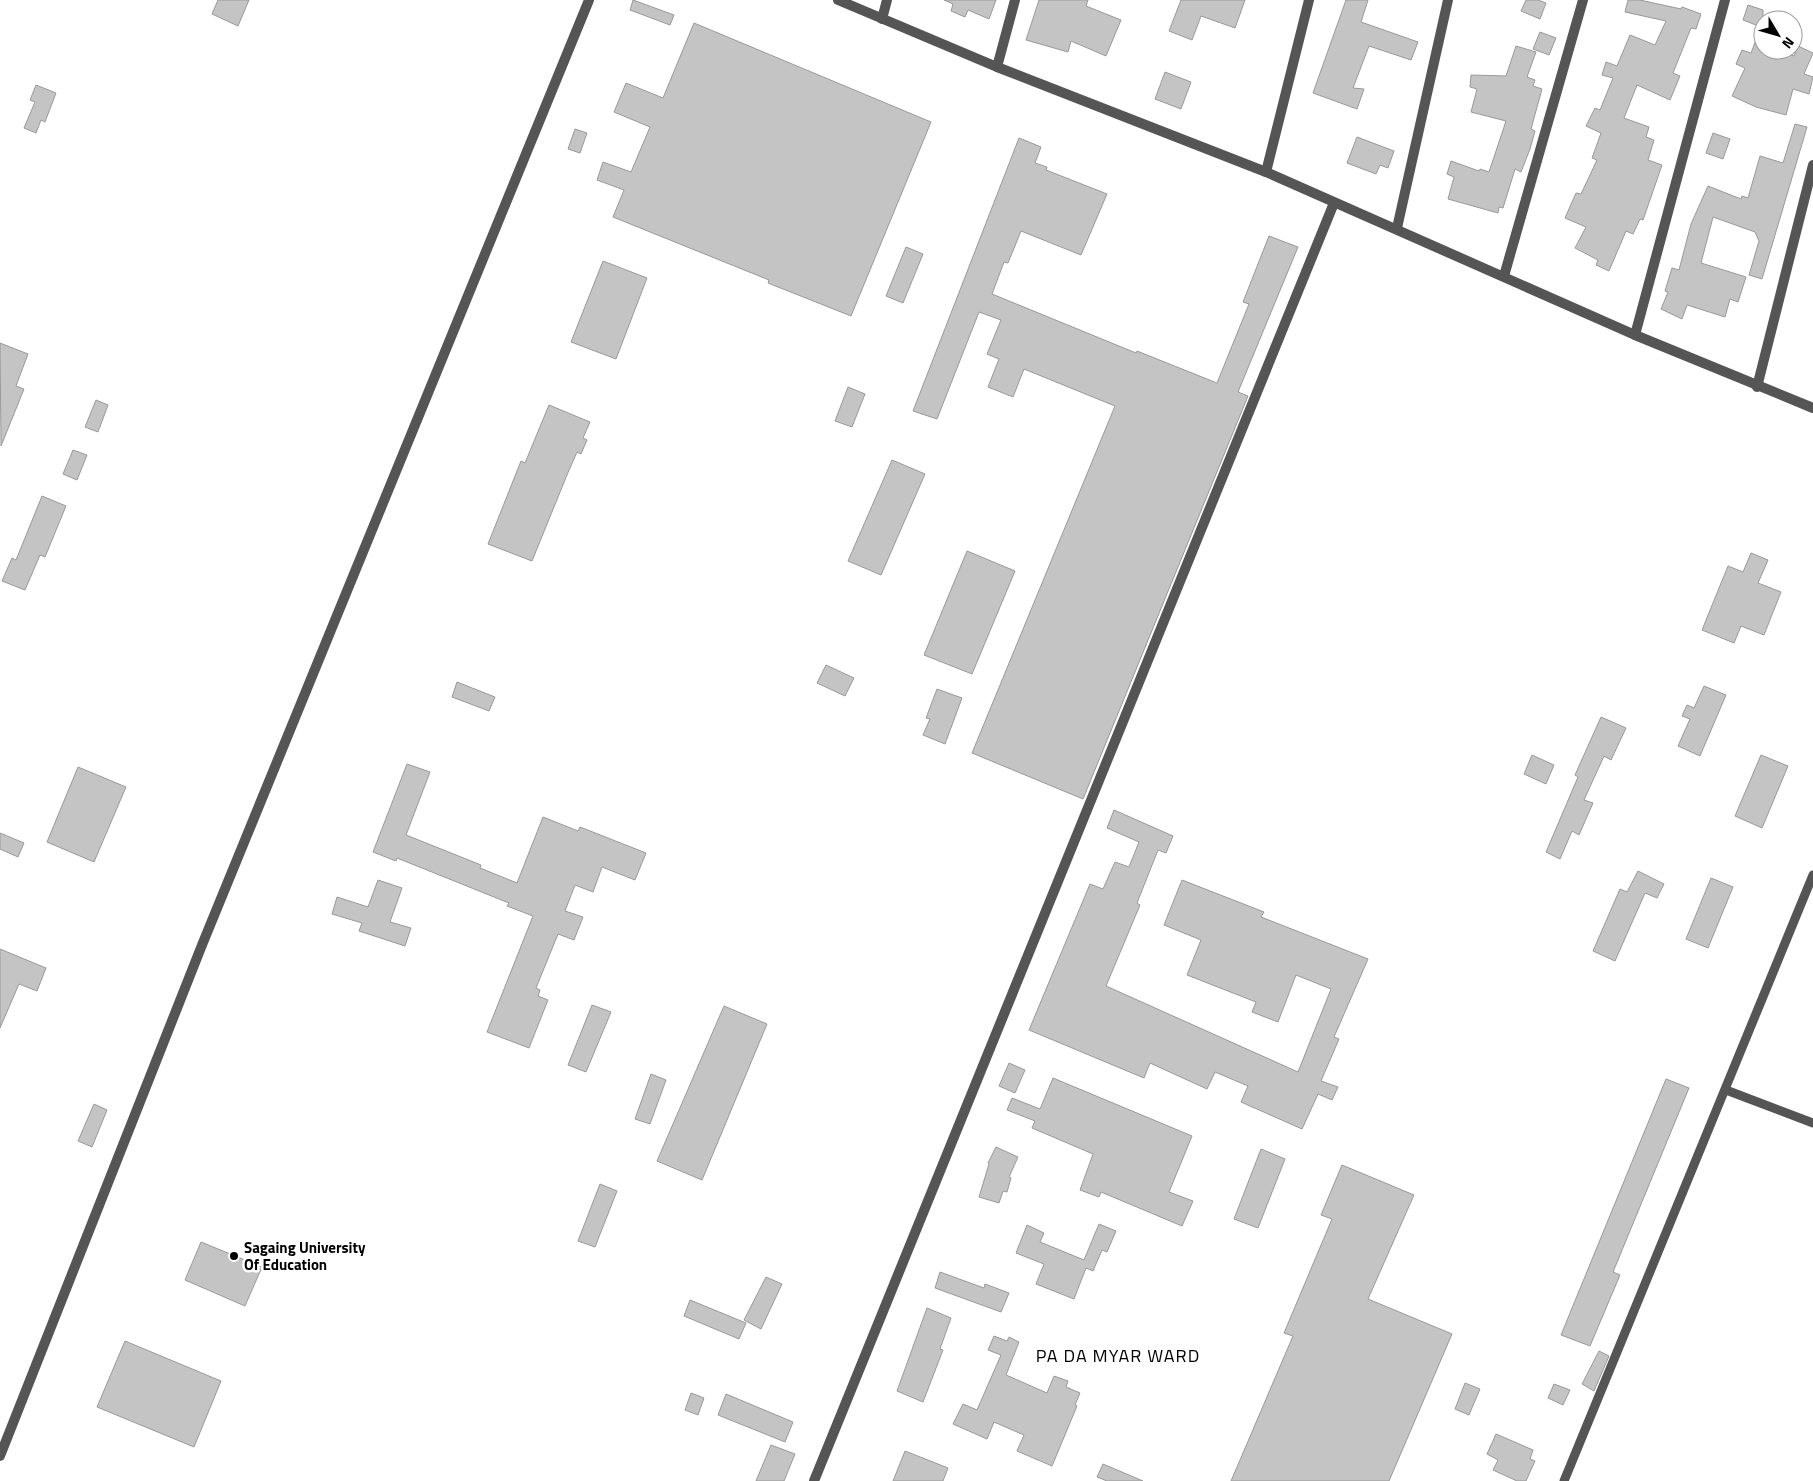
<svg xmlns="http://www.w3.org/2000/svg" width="1813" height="1481" font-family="'Titillium Web',sans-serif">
  <rect width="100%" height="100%" fill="#fff"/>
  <!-- building -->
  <g fill="#c4c4c4" stroke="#999">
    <path d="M 218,0 L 249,0 L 238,26 L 212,14 Z"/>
    <path d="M 633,0 L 674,15 L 670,25 L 630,10 Z"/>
    <path d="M 944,0 L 996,0 L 989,19 L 968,10 L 965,17 L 951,11 L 953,4 Z"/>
    <path d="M 1039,0 L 1088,0 L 1086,6 L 1121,20 L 1106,56 L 1071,41 L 1068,52 L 1026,40 Z"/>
    <path d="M 1181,0 L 1245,0 L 1235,28 L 1201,16 L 1192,40 L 1169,31 Z"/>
    <path d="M 1346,0 L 1368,0 L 1361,22 L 1418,42 L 1411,60 L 1369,46 L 1353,88 L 1364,89 L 1357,109 L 1313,93 Z"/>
    <path d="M 1526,0 L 1538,0 L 1546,3 L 1540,19 L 1521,11 Z"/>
    <path d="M 1628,0 L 1640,0 L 1681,9 L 1682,7 L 1701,14 L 1696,29 L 1691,28 L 1673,73 L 1680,76 L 1670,100 L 1637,85 L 1624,118 L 1649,127 L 1646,137 L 1654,140 L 1648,160 L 1662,165 L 1643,220 L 1640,219 L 1633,234 L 1626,231 L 1609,271 L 1596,265 L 1598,260 L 1575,248 L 1586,227 L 1565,218 L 1576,193 L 1581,194 L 1597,160 L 1592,158 L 1601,133 L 1586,126 L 1595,108 L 1600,110 L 1613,78 L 1602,75 L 1606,62 L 1617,66 L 1630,35 L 1655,45 L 1666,21 L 1625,12 Z"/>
    <path d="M 1748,5 L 1763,10 L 1763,50 L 1776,50 L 1794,56 L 1798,46 L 1813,53 L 1804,74 L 1813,77 L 1809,94 L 1793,89 L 1786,115 L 1756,107 L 1732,96 L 1745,68 L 1736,64 L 1742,50 L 1751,53 L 1761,27 L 1743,20 Z"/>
    <path d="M 694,23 L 931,122 L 851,316 L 768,283 L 769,280 L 613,217 L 624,190 L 597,180 L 603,162 L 631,172 L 650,127 L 614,112 L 626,83 L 663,98 Z"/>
    <path d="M 1540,32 L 1556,38 L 1549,55 L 1533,49 Z"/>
    <path d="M 1516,46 L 1536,52 L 1527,77 L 1535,80 L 1533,86 L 1542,89 L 1531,129 L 1535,131 L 1530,149 L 1521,172 L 1515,169 L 1503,208 L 1499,207 L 1498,213 L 1448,199 L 1454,177 L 1447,174 L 1451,161 L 1479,171 L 1480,169 L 1489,172 L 1506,121 L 1471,112 L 1477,89 L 1470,87 L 1471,75 L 1506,76 Z"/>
    <path d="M 1165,72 L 1191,82 L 1181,109 L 1155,99 Z"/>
    <path d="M 36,85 L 56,93 L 45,122 L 41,120 L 36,133 L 24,128 L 35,102 L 30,100 Z"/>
    <path d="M 1795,124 L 1807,127 L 1762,279 L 1749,275 L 1759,241 L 1755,232 L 1713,217 L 1701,263 L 1746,277 L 1738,302 L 1730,299 L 1725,317 L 1687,305 L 1682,319 L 1661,309 L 1668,292 L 1665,291 L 1672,268 L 1679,270 L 1691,224 L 1708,186 L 1741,199 L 1742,196 L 1748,198 L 1760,156 L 1783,163 Z"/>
    <path d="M 575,129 L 587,133 L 580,153 L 568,149 Z"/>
    <path d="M 1713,133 L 1730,139 L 1723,159 L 1706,153 Z"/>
    <path d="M 1357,137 L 1394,151 L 1388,168 L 1380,165 L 1376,174 L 1347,163 Z"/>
    <path d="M 1019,138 L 1041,147 L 1035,163 L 1047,167 L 1046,170 L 1107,194 L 1081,255 L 1021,231 L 1008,263 L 1004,262 L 992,294 L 1136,353 L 1137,351 L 1217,383 L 1249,304 L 1243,302 L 1269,236 L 1298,247 L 1238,392 L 1248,396 L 1083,799 L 972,753 L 1115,406 L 1024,369 L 1013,397 L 988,387 L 999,359 L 987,354 L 1001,320 L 979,312 L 937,419 L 913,411 Z"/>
    <path d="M 906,247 L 923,254 L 903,303 L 886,296 Z"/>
    <path d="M 603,261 L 647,278 L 616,359 L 571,342 Z"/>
    <path d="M 0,343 L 28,354 L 16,386 L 24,389 L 1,446 Z"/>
    <path d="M 848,387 L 865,394 L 852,427 L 835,421 Z"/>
    <path d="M 96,400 L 108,405 L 98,432 L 85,427 Z"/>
    <path d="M 549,405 L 590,422 L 583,438 L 587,440 L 581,454 L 577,452 L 567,475 L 532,561 L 488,544 L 521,461 L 525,463 Z"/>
    <path d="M 73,450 L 87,455 L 77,480 L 63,474 Z"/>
    <path d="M 892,460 L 925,474 L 881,575 L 848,561 Z"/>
    <path d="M 42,496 L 66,506 L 45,557 L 40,555 L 25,590 L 2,581 L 12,558 L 16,560 Z"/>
    <path d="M 967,551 L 1015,571 L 972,674 L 924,655 Z"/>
    <path d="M 1751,553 L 1768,560 L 1758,583 L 1781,592 L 1764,635 L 1741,626 L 1734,643 L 1702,630 L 1728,566 L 1743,572 Z"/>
    <path d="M 826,665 L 854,678 L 845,696 L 817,683 Z"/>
    <path d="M 457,682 L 495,697 L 489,711 L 452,697 Z"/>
    <path d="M 1704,686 L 1726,695 L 1700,756 L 1678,746 L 1690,719 L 1682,716 L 1687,705 L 1694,708 Z"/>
    <path d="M 937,689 L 962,698 L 945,744 L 923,735 L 930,719 L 926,718 Z"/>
    <path d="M 1601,717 L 1626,728 L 1611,760 L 1604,756 L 1584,800 L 1593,803 L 1579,835 L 1572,831 L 1560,859 L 1546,852 L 1578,777 L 1575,775 Z"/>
    <path d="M 1532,755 L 1554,765 L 1546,784 L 1524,774 Z"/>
    <path d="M 1761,755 L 1788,766 L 1762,828 L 1735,816 Z"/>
    <path d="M 407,764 L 430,772 L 406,835 L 481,865 L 480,868 L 517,883 L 543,817 L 578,831 L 580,827 L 646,853 L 635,880 L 602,867 L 593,892 L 575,885 L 565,911 L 583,917 L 574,940 L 558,934 L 536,988 L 540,990 L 538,996 L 548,1000 L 529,1048 L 487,1032 L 533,916 L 507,906 L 509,903 L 397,858 L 396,861 L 373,852 Z"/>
    <path d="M 78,767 L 126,787 L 94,862 L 47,842 Z"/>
    <path d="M 1114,810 L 1173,836 L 1166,853 L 1158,850 L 1137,903 L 1140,905 L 1106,986 L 1298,1072 L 1331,989 L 1296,975 L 1278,1022 L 1252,1012 L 1256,1002 L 1187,975 L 1201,940 L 1164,925 L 1182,880 L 1264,912 L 1261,917 L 1368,959 L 1334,1037 L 1339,1039 L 1321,1081 L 1338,1087 L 1332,1100 L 1318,1094 L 1302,1129 L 1241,1102 L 1248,1086 L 1215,1072 L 1207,1089 L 1150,1063 L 1144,1078 L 1029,1030 L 1090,884 L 1103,889 L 1115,862 L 1129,867 L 1139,842 L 1107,828 Z"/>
    <path d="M 0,833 L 24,843 L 18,857 L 0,849 Z"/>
    <path d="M 1638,871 L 1664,884 L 1657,898 L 1645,893 L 1615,961 L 1593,951 L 1620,889 L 1627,892 Z"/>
    <path d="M 1711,878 L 1733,887 L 1708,948 L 1686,939 Z"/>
    <path d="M 378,880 L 402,888 L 390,922 L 411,928 L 405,946 L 359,931 L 362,923 L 332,914 L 337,897 L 368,907 Z"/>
    <path d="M 0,949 L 46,968 L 37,991 L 19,984 L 0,1028 Z"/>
    <path d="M 592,1005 L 611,1012 L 586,1072 L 568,1065 Z"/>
    <path d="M 724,1006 L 767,1024 L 702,1180 L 657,1161 Z"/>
    <path d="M 1009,1063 L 1025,1070 L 1015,1093 L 999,1086 Z"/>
    <path d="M 651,1074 L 666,1080 L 650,1124 L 635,1119 Z"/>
    <path d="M 1053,1078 L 1192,1136 L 1169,1192 L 1193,1201 L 1182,1226 L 1101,1192 L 1099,1197 L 1080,1190 L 1093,1154 L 1032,1128 L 1035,1121 L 1007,1110 L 1012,1098 L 1040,1109 Z"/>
    <path d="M 1666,1079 L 1689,1088 L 1613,1272 L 1620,1275 L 1590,1346 L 1561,1335 Z"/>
    <path d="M 94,1104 L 107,1110 L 92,1147 L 78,1141 Z"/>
    <path d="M 996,1147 L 1018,1157 L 1009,1177 L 1011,1178 L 1007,1192 L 1003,1191 L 999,1203 L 979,1197 L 989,1164 L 988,1163 Z"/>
    <path d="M 1261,1149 L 1285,1159 L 1258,1228 L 1234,1219 Z"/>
    <path d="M 1342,1165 L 1414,1195 L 1368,1299 L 1452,1334 L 1389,1481 L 1231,1481 L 1293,1336 L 1284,1333 L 1332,1219 L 1321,1215 Z"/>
    <path d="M 600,1184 L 617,1191 L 595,1247 L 578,1241 Z"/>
    <path d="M 1099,1224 L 1116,1231 L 1107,1252 L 1102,1250 L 1093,1271 L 1086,1268 L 1074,1299 L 1036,1284 L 1044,1264 L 1016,1253 L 1027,1225 L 1044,1233 L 1040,1242 L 1084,1260 Z"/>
    <path d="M 201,1242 L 262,1267 L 245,1306 L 185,1280 Z"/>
    <path d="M 940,1272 L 984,1288 L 985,1284 L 1009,1293 L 1001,1312 L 935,1288 Z"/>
    <path d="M 766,1277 L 782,1284 L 761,1329 L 744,1320 Z"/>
    <path d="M 690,1300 L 746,1323 L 739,1339 L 684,1316 Z"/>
    <path d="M 927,1308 L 951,1318 L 940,1349 L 943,1350 L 923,1402 L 897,1391 Z"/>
    <path d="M 994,1336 L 1007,1341 L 1009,1337 L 1019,1342 L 1006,1375 L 1047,1393 L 1054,1376 L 1068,1381 L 1066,1387 L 1080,1393 L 1075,1405 L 1077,1406 L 1052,1466 L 1017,1451 L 1024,1435 L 994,1422 L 987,1439 L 953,1424 L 963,1404 L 977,1410 L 1001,1355 L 988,1350 Z"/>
    <path d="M 125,1341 L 221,1381 L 194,1447 L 97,1407 Z"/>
    <path d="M 1599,1351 L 1609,1356 L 1594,1391 L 1582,1384 Z"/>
    <path d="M 1465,1383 L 1480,1389 L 1469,1415 L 1455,1409 Z"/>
    <path d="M 1554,1384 L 1570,1390 L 1563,1405 L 1548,1398 Z"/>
    <path d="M 691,1393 L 704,1398 L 698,1415 L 685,1410 Z"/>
    <path d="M 726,1394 L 793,1422 L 785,1442 L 718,1415 Z"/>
    <path d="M 1496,1434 L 1533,1450 L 1530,1459 L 1535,1461 L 1526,1481 L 1517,1481 L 1493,1470 L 1498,1460 L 1487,1454 Z"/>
    <path d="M 771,1445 L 795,1454 L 784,1481 L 756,1481 Z"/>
    <path d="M 905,1451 L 948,1468 L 943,1481 L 893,1481 Z"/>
    <path d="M 1103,1464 L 1143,1481 L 1107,1481 L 1097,1477 Z"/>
  </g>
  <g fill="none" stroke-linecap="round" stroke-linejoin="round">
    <!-- service -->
    <g stroke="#555" stroke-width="9">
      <path d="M 1726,1090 L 1813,1123"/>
      <path d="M 1564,1481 L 1813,875"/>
    </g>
    <!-- minor -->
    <g stroke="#555" stroke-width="10">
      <path d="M 838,0 L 997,67 L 1266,172 L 1635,335 L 1813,408"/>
      <path d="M 882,19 L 887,0"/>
      <path d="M 997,67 L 1015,0"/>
      <path d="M 1266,172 L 1309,0"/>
      <path d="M 1397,228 L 1448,0"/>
      <path d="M 1504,276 L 1583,0"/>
      <path d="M 1635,335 L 1725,0"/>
      <path d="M 1757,387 L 1813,165"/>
      <path d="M 0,1456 L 202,945 L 589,0"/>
      <path d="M 814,1481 L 1334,203"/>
    </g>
  </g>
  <!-- markers -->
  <circle fill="#000" stroke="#fff" stroke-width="2" cx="234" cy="1256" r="5"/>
  <g text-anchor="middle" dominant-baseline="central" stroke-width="5" stroke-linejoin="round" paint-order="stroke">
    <!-- poi labels -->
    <g font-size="15" font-weight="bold" fill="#000" stroke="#fff" text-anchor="start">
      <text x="244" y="1247">Sagaing University<tspan x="244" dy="17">Of Education</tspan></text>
    </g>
    <!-- quarter labels -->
    <g font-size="18" letter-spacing="1" fill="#000" stroke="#fff">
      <text x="1118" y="1355">PA DA MYAR WARD</text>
    </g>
  </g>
  <!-- north arrow -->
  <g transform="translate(1778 35) rotate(128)"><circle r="24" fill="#ffffff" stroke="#999999"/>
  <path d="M0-4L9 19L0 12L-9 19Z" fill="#000000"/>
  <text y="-8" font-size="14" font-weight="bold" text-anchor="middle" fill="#000000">N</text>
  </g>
</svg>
